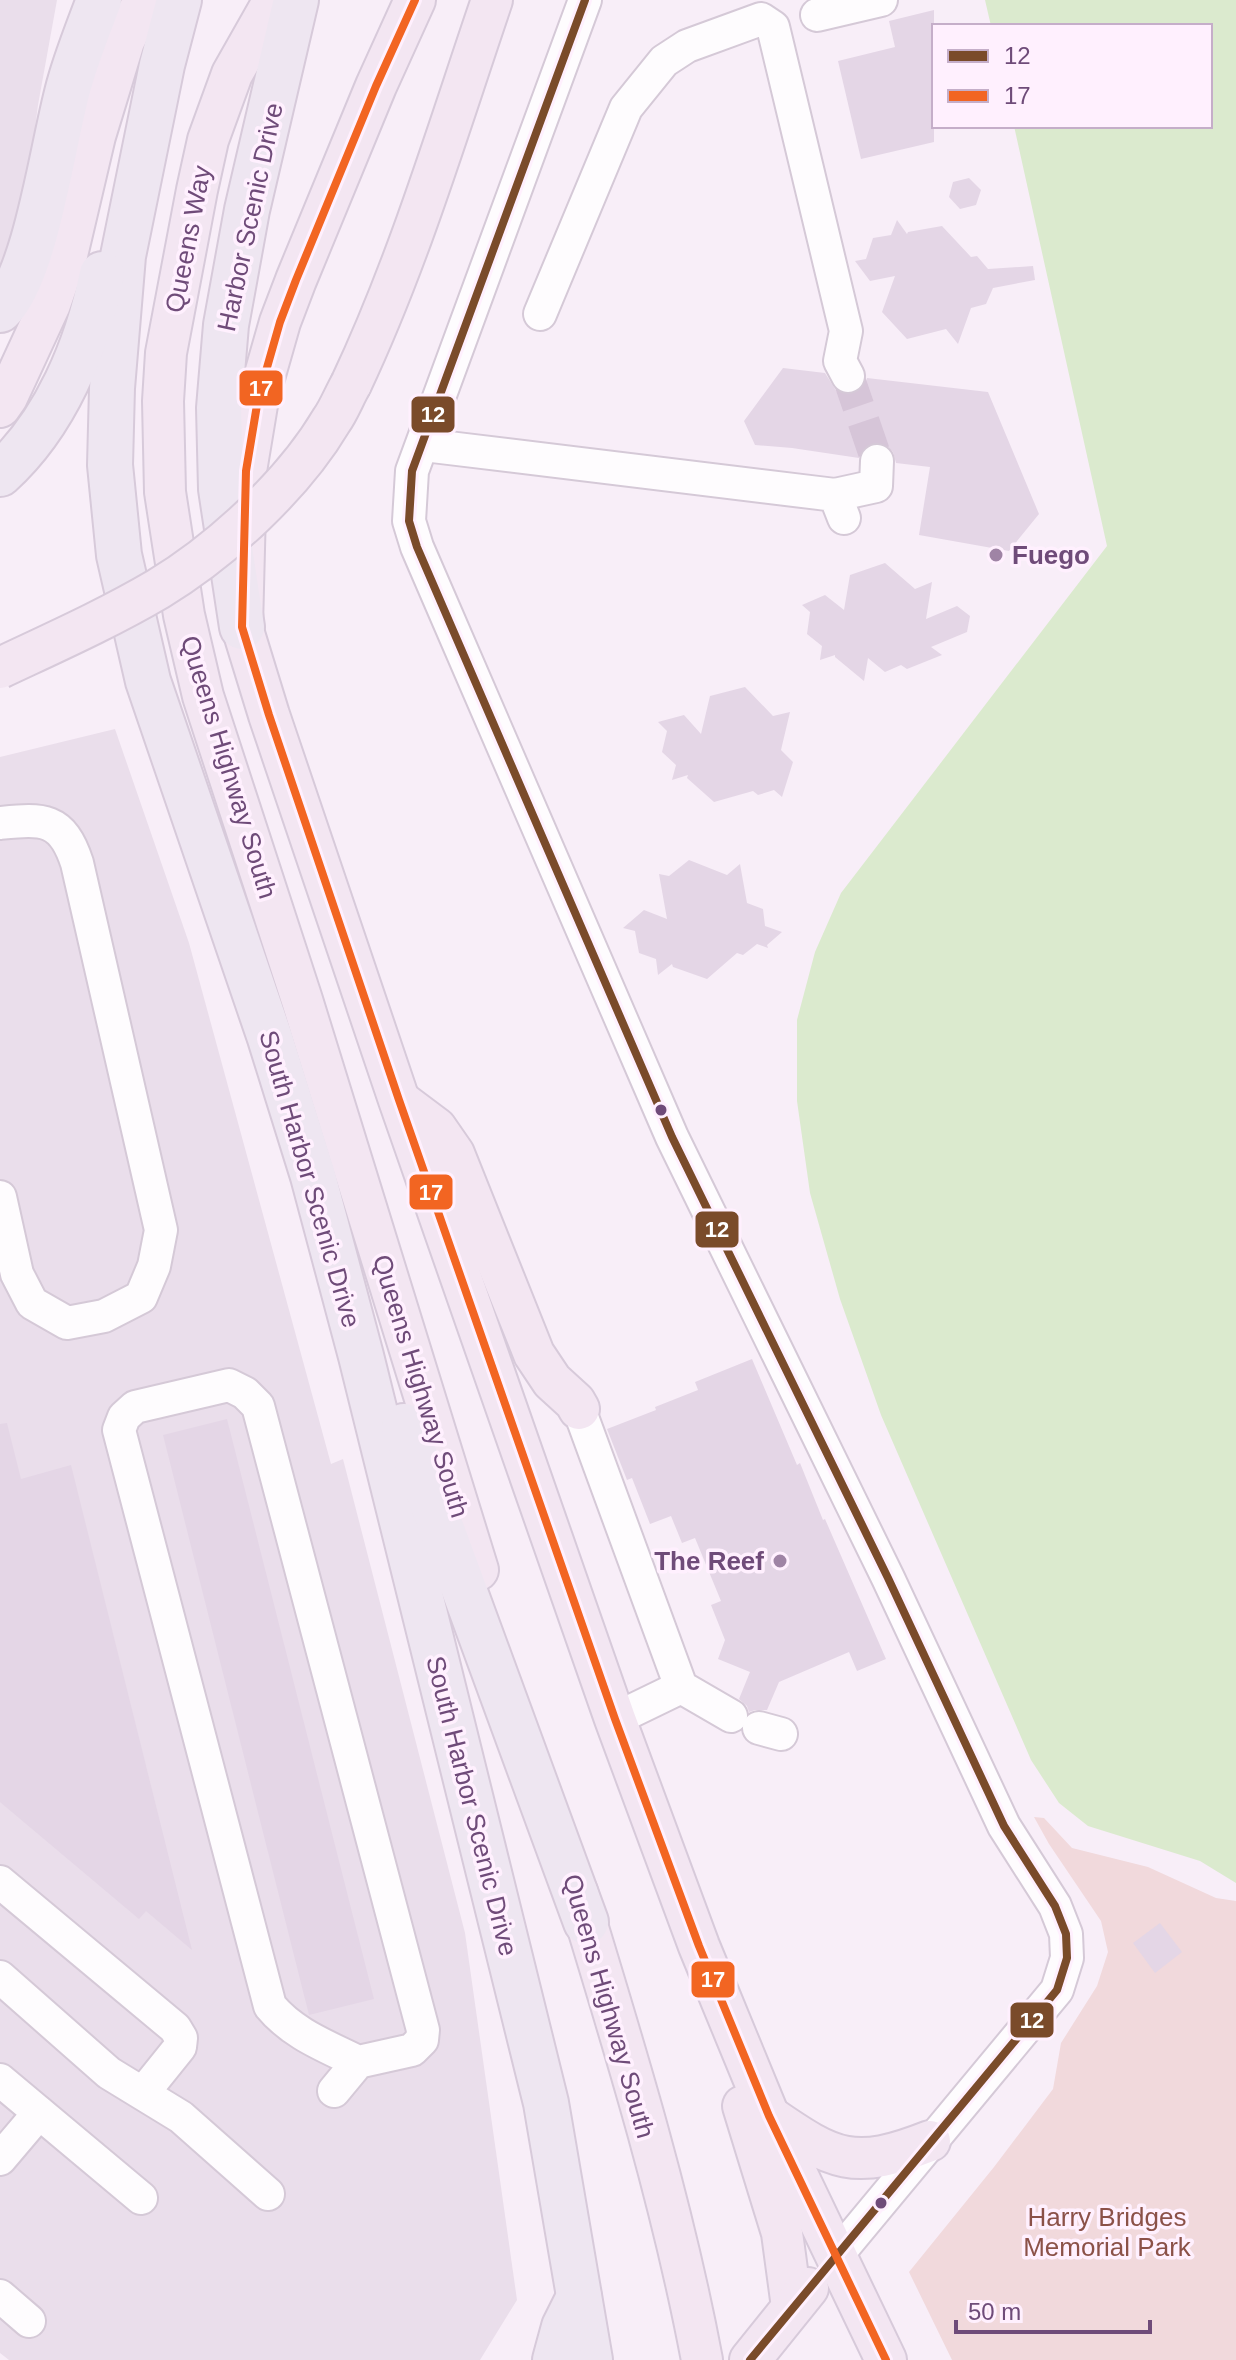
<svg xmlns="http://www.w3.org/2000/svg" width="1236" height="2360" font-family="Arial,sans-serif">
  <rect width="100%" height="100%" fill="#f8eef8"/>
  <!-- industrial -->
  <g fill="#eadeeb">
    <path d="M 0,0 L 57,0 L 38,105 L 25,206 L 0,266 Z"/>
    <path d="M 115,729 L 189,943 L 331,1464 L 343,1459 L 465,1933 L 517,2300 L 480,2360 L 9,2360 L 0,2353 L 0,757 Z"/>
  </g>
  <!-- green -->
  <path fill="#f1d9dc" d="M 1034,1817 L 1044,1818 L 1072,1848 L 1148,1867 L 1216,1898 L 1236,1901 L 1236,2360 L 952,2360 L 909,2272 L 994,2167 L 1053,2089 L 1061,2043 L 1097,1986 L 1108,1952 L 1101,1921 L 1049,1844 Z"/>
  <!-- water -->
  <path fill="#dbeace" d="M 985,0 L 1236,0 L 1236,1883 L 1200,1861 L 1088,1826 L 1059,1803 L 1031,1760 L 881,1415 L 840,1299 L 810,1193 L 797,1101 L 797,1020 L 815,952 L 841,893 L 1107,546 L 1014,126 L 1210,126 L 1210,26 L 991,26 Z"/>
  <!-- building -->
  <g fill="#e4d6e6">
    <path d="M 934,10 L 934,142 L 861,159 L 838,61 L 895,47 L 889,21 Z"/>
    <path d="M 969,178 L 981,190 L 976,205 L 960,209 L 949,197 L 953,182 Z"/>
    <path d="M 897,220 L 907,234 L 908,232 L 942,226 L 971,257 L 977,256 L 988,269 L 1033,266 L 1035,280 L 993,288 L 986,304 L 971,308 L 958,344 L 946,329 L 907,339 L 882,312 L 895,276 L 870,281 L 855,261 L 866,259 L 873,238 L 891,235 Z"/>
    <path d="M 783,368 L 825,373 L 837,392 L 847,395 L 858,392 L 864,387 L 867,378 L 988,392 L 1039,514 L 1009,551 L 919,535 L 930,467 L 896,463 L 893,452 L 886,445 L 879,442 L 868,445 L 861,450 L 859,458 L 792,448 L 755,445 L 744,421 Z"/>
    <path d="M 885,563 L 915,589 L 932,582 L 926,619 L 957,606 L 970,616 L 967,632 L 931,647 L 942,655 L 907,669 L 901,665 L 885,672 L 868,658 L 864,681 L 835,657 L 835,655 L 820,660 L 822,646 L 807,634 L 810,612 L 802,605 L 825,595 L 844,610 L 850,575 Z"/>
    <path d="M 745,687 L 773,716 L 790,712 L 781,750 L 793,762 L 782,797 L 774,790 L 758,795 L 753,791 L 714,802 L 687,778 L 688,775 L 672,780 L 676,765 L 662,752 L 667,731 L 658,722 L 684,715 L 701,734 L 710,696 Z"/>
    <path d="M 689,860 L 727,875 L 740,864 L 747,903 L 763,909 L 765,926 L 782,932 L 767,945 L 768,948 L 757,944 L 743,955 L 737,953 L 707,979 L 673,967 L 672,964 L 658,975 L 656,959 L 639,953 L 635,931 L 623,928 L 644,910 L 667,919 L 659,874 L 669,876 Z"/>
    <path d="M 752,1359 L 797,1465 L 800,1463 L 823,1520 L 825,1519 L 886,1659 L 857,1671 L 849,1652 L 779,1682 L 767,1710 L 755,1710 L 749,1712 L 747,1706 L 739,1699 L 750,1672 L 718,1659 L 725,1640 L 711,1605 L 721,1601 L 695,1538 L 682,1543 L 671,1516 L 650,1524 L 632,1478 L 627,1480 L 607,1429 L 656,1410 L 655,1407 L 698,1390 L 695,1382 Z"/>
    <path d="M 227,1419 L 374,1999 L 309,2015 L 163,1435 Z"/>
    <path d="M 7,1423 L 21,1479 L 71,1465 L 192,1950 L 146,1911 L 139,1919 L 0,1802 L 0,1424 Z"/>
    <path d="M 1160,1923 L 1182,1952 L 1155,1973 L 1133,1943 Z"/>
  </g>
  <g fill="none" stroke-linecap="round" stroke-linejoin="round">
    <!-- minor-tunnel -->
    <path stroke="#d6c5d8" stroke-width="32" stroke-dasharray="32 16" stroke-linecap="butt" d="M 848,376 L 877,461"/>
    <defs>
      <g id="minor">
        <path d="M 585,0 L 412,471 L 409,521 L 417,547 L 672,1137 L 888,1578 L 1004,1826 L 1055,1906 L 1066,1934 L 1067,1958 L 1057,1990 L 837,2255"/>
        <path d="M 817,15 L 881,0"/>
        <path d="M 540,314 L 626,108 L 664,61 L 687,46 L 761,19 L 773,27 L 846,331 L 840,361 L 848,376"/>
        <path d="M 424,445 L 835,495 L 844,518"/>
        <path d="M 835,495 L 876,486 L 877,461"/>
        <path d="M 0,823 C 43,819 62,817 77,863 L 161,1230 L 154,1266 L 141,1297 L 104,1316 L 67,1323 L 32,1303 L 17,1274 L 0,1197"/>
        <path d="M 579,1409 L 681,1687 L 731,1716"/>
        <path d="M 615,1719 L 681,1687"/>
        <path d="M 759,1728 L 781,1734"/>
        <path d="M 0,1882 L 175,2028 L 181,2038 L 180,2047 L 143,2093"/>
        <path d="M 0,1977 L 109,2073 L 181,2117 L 268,2194"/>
        <path d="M 0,2080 L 141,2198"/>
        <path d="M 334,2091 L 358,2062 L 412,2050 L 422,2040 L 423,2030 L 258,1406 L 245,1393 L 229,1385 L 135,1407 L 124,1417 L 119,1430 L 270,2006 C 293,2034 326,2046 358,2062"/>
        <path d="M 0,2159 L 39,2113"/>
        <path d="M 0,2296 L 29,2321"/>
      </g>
      <g id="major">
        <path d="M 274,0 L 232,74 L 208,140 L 197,190 L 166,353 L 163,401 L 165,492 L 184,615 L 203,696 L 302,1000 L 478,1570"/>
        <path d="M 415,0 L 376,86 L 296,280 L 280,322 L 258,399 L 246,471 L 242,627 L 269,715 L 399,1100 L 615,1719 L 699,1946 L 769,2116 L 886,2360"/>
        <path d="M 351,384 C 409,261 448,129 492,0"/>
        <path d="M 0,407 L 7,397 L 50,304 L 67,255 L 95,136 L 124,41 L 144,0"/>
        <path d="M 400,1101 L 436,1128 L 454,1154 L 534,1354 L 552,1381 L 575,1402 L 579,1409"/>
        <path d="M 577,1892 C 624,2046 672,2201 702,2360"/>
        <path d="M 743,2106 L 782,2233 L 792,2307"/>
        <path d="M 769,2116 C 834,2161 854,2171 930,2141"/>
        <path d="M 750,2360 L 808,2288"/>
      </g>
      <g id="highway">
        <path d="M 179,0 L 162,65 L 123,256 L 112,388 L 110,465 L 119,555 L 148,681 L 270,1038 L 313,1176 L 361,1356 L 546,2103 L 590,2360"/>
        <path d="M 0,310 C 37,275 54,135 70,82 C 78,54 89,27 99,0"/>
        <path d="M 0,474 C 56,423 87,347 102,274"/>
        <path d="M 242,627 L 221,489 L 219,408 L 226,325 L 247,210 L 296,0"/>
        <path d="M 404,1426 L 586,1922"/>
        <path d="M 555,2360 L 564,2327 L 579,2297"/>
      </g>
    </defs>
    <!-- minor casing -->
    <use href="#minor" stroke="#d5c9d7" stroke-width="36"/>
    <!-- major casing -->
    <use href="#major" stroke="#d7cada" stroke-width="44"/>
    <!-- highway casing -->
    <use href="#highway" stroke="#d7cada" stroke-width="48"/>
    <!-- minor -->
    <use href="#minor" stroke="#fefcfe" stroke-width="32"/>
    <!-- major -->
    <use href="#major" stroke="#f3e6f2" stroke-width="40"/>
    <!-- highway -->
    <use href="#highway" stroke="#eee6f1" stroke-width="44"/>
    <defs>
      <path id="major-bridge" d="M 0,668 C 53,643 107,619 158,589 C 221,551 293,485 331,421 C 339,410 344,396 351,384"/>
    </defs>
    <!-- major-bridge casing -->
    <use href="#major-bridge" stroke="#d7cada" stroke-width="44" stroke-linecap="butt"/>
    <!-- major-bridge -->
    <use href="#major-bridge" stroke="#f3e6f2" stroke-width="40"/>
    <defs>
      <path id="bus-1" d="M 585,0 L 412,471 L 409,521 L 417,547 L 672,1137 L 888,1578 L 1004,1826 L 1055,1906 L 1066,1934 L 1067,1958 L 1057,1990 L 750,2360"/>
      <path id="bus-2" d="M 415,0 L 376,86 L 296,280 L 280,322 L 258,399 L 246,471 L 242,627 L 269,715 L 399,1100 L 615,1719 L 699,1946 L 769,2116 L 886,2360"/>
    </defs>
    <!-- bus-1 casing -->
    <use href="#bus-1" stroke="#fff0fe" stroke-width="14"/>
    <!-- bus-2 casing -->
    <use href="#bus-2" stroke="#fff0fe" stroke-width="14"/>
    <!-- bus-1 -->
    <use href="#bus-1" stroke="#7a4b2a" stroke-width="8"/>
    <!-- bus-2 -->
    <use href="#bus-2" stroke="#f26522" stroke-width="8"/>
  </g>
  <!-- markers -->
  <g fill="#9f84a5" stroke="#fff0fe" stroke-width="3">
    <circle cx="996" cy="555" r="8"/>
    <circle cx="780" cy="1561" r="8"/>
  </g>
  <g fill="#6f4b79" stroke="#fff0fe" stroke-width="3">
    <circle cx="661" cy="1110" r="7"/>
    <circle cx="881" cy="2203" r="7"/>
  </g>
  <g text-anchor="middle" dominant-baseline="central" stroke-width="7" stroke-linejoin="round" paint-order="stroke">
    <!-- street labels -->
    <g font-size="26" fill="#6f4b79" stroke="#fff0fe">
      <text transform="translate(250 217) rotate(-78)">Harbor Scenic Drive</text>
      <text transform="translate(188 239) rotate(-79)">Queens Way</text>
      <text transform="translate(229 767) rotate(73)">Queens Highway South</text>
      <text transform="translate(310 1179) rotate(74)">South Harbor Scenic Drive</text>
      <text transform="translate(421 1386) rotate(73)">Queens Highway South</text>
      <text transform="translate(472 1806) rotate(76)">South Harbor Scenic Drive</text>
      <text transform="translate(609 2006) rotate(74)">Queens Highway South</text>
    </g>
    <!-- poi labels -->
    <g font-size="26" font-weight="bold" fill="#6f4b79" stroke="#fff0fe" text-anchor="start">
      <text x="1012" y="555">Fuego</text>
      <text x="764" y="1561" text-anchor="end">The Reef</text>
    </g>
    <!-- park labels -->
    <g font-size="26" fill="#8b5148" stroke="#fff0fe">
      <text x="1107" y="2217">Harry Bridges<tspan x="1107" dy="30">Memorial Park</tspan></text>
    </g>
  </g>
  <g stroke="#fff0fe" stroke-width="3">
    <rect x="238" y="369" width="46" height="38" rx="8" fill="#f26522"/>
    <rect x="410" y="395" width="46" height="39" rx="8" fill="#7a4b2a"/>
    <rect x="408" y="1173" width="46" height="38" rx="8" fill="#f26522"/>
    <rect x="694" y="1210" width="46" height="39" rx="8" fill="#7a4b2a"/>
    <rect x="690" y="1960" width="46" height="39" rx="8" fill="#f26522"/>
    <rect x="1009" y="2001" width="46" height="38" rx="8" fill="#7a4b2a"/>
  </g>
  <g font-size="22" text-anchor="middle" font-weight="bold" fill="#fff">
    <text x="261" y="396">17</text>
    <text x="433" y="422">12</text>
    <text x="431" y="1200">17</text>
    <text x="717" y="1237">12</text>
    <text x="713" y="1987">17</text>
    <text x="1032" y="2028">12</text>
  </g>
  <!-- legend -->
  <rect x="932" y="24" width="280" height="104" fill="#fff0fe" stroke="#c5aec9" stroke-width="2"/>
  <rect x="948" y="50" width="40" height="12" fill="#7a4b2a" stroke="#c5aec9" stroke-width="2"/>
  <text x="1004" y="64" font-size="24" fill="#6f4b79">12</text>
  <rect x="948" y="90" width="40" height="12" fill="#f26522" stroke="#c5aec9" stroke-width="2"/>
  <text x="1004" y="104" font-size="24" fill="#6f4b79">17</text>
  <!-- scale -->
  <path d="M956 2320v12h194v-12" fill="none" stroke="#6f4b79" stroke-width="4"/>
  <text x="968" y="2320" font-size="24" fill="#6f4b79" stroke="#fff0fe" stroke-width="6" paint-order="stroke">50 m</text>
</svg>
